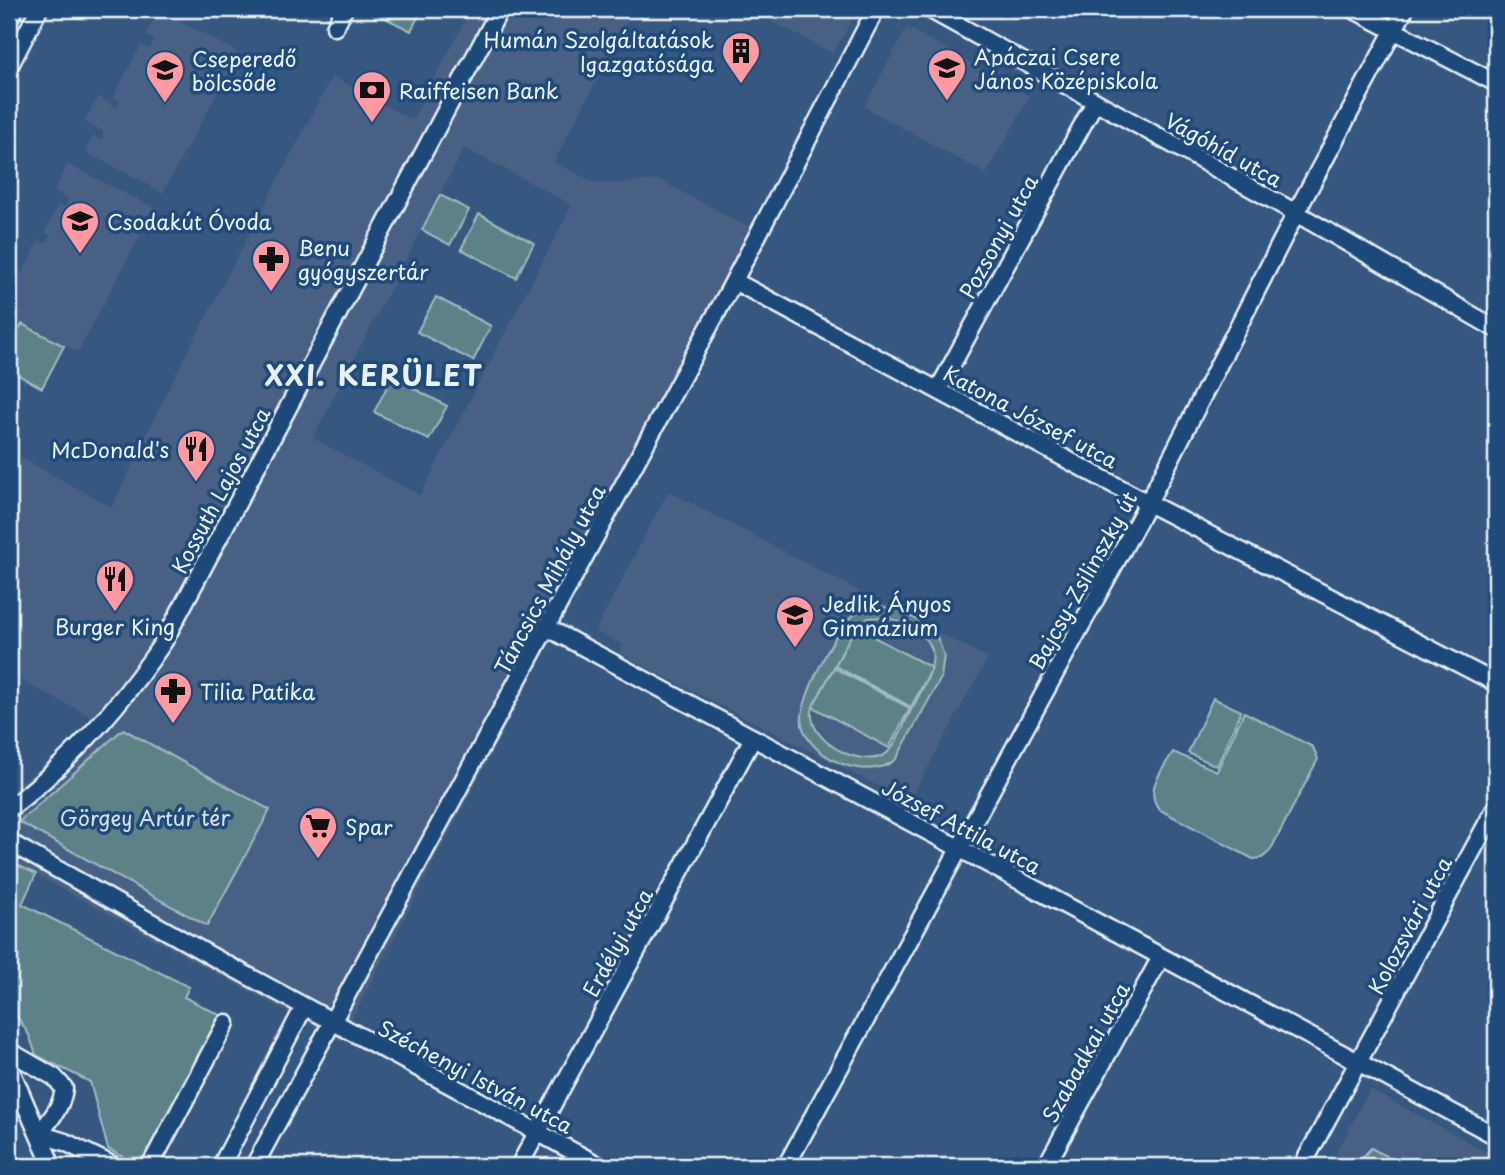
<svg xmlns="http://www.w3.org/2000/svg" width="1505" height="1175" font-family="'Playpen Sans',sans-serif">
  <rect width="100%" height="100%" fill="#36577f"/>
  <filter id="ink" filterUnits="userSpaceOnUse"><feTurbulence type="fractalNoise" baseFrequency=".0143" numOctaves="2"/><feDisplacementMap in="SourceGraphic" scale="14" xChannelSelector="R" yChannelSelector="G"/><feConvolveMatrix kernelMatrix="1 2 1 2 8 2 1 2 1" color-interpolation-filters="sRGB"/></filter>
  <g filter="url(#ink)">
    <!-- built -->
    <g fill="#466083" fill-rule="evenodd">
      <path d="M 159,9 L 239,53 L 163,193 L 85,152 L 93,136 L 100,140 L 104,133 L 84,121 L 98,97 L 117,107 L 120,101 L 113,97 L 141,45 L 149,49 L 154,40 L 146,35 Z"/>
      <path d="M 471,9 L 634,9 L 554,162 L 598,184 L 660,180 L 769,238 L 518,703 L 340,1041 L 9,860 L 9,791 L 71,745 L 94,718 L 9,675 L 9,451 L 112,507 L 170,385 L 332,76 L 412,120 ZM 464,148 L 572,205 L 420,495 L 313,438 Z"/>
      <path d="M 763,9 L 858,9 L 833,54 L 760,15 Z"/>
      <path d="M 907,27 L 1030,96 L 986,174 L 864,107 Z"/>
      <path d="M 67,164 L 155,208 L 78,352 L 9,316 L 9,280 L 13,272 L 21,275 L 39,240 L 46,243 L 50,235 L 45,232 L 58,204 L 64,207 L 68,199 L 54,191 Z"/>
      <path d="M 668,491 L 988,658 L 909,802 L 636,662 L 619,652 L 623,645 L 595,631 Z"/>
      <path d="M 1370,1089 L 1496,1157 L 1496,1166 L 1329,1166 Z"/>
    </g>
    <!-- green -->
    <g fill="#5c8288" stroke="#a2bac0" stroke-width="2" fill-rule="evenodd">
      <path d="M 367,9 L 422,9 L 411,31 Z"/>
      <path d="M 440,195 L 469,210 L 450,245 L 422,230 Z"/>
      <path d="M 479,214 L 534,243 L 516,278 L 461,249 Z"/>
      <path d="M 436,297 L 491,326 L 473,361 L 417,332 Z"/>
      <path d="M 22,324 L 64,346 L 42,388 L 9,370 L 9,349 Z"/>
      <path d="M 392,377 L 447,406 L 429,440 L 374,412 Z"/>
      <path d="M 879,606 L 901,611 L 921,622 L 937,637 L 944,655 L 941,678 L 896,759 C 869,783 810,759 802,725 C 798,704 834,632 850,618 C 858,610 868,607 879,606 ZM 885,617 C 953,638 936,665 909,714 C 903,725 896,748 884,755 C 858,769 803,738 813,707 L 889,748 L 910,708 L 834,668 L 813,706 L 854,630 L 835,666 L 911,707 L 932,668 L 855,627 L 868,618 Z"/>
      <path d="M 1213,698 L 1241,711 L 1217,766 L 1188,753 Z"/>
      <path d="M 1244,712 L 1313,747 L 1318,759 L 1270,851 L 1262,858 L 1253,859 L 1160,810 C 1143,791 1162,771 1173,752 L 1217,771 Z"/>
      <path d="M 123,729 L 270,810 L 207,926 L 19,822 Z"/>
      <path d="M 9,861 L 36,874 L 22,904 L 189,987 L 184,997 L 220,1015 L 140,1166 L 108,1149 L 90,1082 L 36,1055 L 29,1035 L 9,1004 Z"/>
      <path d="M 1371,1148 L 1404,1166 L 1362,1166 L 1362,1158 Z"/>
    </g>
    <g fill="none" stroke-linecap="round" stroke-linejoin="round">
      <defs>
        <g id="minor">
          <path d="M 929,9 L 1296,213 L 1496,329"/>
          <path d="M 1352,9 L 1496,83"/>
          <path d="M 335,27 L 344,9"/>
          <path d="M 9,67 L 39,9"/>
          <path d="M 734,281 L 1148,503 L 1496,683"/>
          <path d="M 938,390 L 1095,102"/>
          <path d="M 546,627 L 1496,1136"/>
          <path d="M 9,809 C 69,763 122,704 164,641 L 500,9"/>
          <path d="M 9,842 L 213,957 L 600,1166"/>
          <path d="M 9,1051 L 54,1077 L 64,1088 C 62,1107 51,1119 39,1134"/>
          <path d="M 9,1066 L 52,1166"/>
          <path d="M 39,1134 L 65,1142 L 114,1166"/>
          <path d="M 150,1166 L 226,1023"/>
          <path d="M 221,1166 L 304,1007"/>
          <path d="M 254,1166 L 728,292 L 876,9"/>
          <path d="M 519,1166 L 753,738"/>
          <path d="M 786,1166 L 1148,503 L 1296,213 L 1405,9"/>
          <path d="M 1046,1166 L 1161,957"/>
          <path d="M 1302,1166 L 1496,807"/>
        </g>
      </defs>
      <!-- minor casing -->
      <use href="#minor" stroke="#e8f1f8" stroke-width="21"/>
      <!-- minor -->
      <use href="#minor" stroke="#1f4a7a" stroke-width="16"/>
      <!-- tram -->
      <path stroke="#e8f1f8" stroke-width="2" d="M 9,38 L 25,9"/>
    </g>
  </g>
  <!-- icons -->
  <defs>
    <symbol id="building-pin" viewBox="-11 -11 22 30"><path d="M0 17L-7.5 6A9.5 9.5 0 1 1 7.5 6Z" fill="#ff9aa2" stroke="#1f4a7a"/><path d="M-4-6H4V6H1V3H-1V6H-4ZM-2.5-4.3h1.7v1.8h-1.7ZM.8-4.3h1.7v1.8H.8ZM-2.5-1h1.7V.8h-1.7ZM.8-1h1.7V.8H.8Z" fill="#111"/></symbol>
    <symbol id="school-pin" viewBox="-11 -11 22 30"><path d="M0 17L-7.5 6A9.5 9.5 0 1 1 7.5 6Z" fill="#ff9aa2" stroke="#1f4a7a"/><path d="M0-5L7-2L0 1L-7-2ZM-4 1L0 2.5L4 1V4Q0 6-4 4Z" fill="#111"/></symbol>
    <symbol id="bank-pin" viewBox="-11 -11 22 30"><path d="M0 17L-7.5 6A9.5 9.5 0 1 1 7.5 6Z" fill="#ff9aa2" stroke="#1f4a7a"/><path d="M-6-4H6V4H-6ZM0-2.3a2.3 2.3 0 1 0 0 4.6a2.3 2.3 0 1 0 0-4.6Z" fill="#111"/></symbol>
    <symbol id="pharmacy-pin" viewBox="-11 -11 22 30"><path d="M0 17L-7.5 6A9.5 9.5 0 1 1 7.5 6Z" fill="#ff9aa2" stroke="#1f4a7a"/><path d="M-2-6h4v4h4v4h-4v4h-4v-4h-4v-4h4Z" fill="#111"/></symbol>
    <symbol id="restaurant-pin" viewBox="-11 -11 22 30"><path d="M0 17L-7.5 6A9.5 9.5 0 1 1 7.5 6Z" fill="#ff9aa2" stroke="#1f4a7a"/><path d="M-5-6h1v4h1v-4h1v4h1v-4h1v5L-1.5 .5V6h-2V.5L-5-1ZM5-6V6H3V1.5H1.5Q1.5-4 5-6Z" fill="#111"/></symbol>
    <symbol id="supermarket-pin" viewBox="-11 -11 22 30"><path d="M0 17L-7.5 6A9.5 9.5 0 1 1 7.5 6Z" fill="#ff9aa2" stroke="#1f4a7a"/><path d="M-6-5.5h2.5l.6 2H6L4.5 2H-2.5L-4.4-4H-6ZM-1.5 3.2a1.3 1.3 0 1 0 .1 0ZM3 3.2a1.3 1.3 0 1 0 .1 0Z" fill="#111"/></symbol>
  </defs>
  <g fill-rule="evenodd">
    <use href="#building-pin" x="719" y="29" width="44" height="60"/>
    <use href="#school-pin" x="925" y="46" width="44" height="60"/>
    <use href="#school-pin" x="143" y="48" width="44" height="60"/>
    <use href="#bank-pin" x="350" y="68" width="44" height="60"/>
    <use href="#school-pin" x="58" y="199" width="44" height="60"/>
    <use href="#pharmacy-pin" x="249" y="237" width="44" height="60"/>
    <use href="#restaurant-pin" x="174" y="427" width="44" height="60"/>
    <use href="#restaurant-pin" x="93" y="557" width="44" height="60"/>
    <use href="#school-pin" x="773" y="593" width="44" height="60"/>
    <use href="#pharmacy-pin" x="151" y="669" width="44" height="60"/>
    <use href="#supermarket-pin" x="296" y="804" width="44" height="60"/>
  </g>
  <g text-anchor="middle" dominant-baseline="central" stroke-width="7" stroke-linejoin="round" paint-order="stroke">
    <!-- poi labels -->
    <g font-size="21" fill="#e8f1f8" stroke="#1f4a7a" text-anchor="start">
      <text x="714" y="39" text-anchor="end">Humán Szolgáltatások<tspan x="714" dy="24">Igazgatósága</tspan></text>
      <text x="974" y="56">Apáczai Csere<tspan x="974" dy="24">János Középiskola</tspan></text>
      <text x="192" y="58">Cseperedő<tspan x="192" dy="24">bölcsőde</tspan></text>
      <text x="399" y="90">Raiffeisen Bank</text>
      <text x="107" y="221">Csodakút Óvoda</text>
      <text x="298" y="247">Benu<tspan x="298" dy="24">gyógyszertár</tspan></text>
      <text x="169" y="449" text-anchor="end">McDonald's</text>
      <text x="822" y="603">Jedlik Ányos<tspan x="822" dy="24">Gimnázium</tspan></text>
      <text x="115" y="626" text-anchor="middle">Burger King</text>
      <text x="200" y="691">Tilia Patika</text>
      <text x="345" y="826">Spar</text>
    </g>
    <!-- street labels -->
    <g font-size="21" fill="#e8f1f8" stroke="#1f4a7a">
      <text transform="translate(1224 149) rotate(29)">Vágóhíd utca</text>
      <text transform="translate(998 236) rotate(-61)">Pozsonyi utca</text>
      <text transform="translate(1031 416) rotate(28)">Katona József utca</text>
      <text transform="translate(220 490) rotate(-62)">Kossuth Lajos utca</text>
      <text transform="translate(549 579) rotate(-62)">Táncsics Mihály utca</text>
      <text transform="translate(1082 580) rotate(-61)">Bajcsy-Zsilinszky út</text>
      <text transform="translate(962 826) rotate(28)">József Attila utca</text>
      <text transform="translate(1409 925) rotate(-62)">Kolozsvári utca</text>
      <text transform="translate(617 942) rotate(-61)">Erdélyi utca</text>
      <text transform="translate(1085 1052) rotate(-61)">Szabadkai utca</text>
      <text transform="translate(476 1076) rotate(28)">Széchenyi István utca</text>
    </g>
    <!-- park labels -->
    <g font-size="21" fill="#d3e0e7" stroke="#1f4a7a">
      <text x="145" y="817">Görgey Artúr tér</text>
    </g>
    <!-- district labels -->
    <g font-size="28" font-weight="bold" letter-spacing="2" fill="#e8f1f8" stroke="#1f4a7a">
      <text x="374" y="374">XXI. KERÜLET</text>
    </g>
  </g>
  <!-- margin -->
  <rect width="1505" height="1175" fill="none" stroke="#1f4a7a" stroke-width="35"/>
  <rect x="18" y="18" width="1470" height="1140" fill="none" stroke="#e8f1f8" stroke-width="2.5" filter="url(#ink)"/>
</svg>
